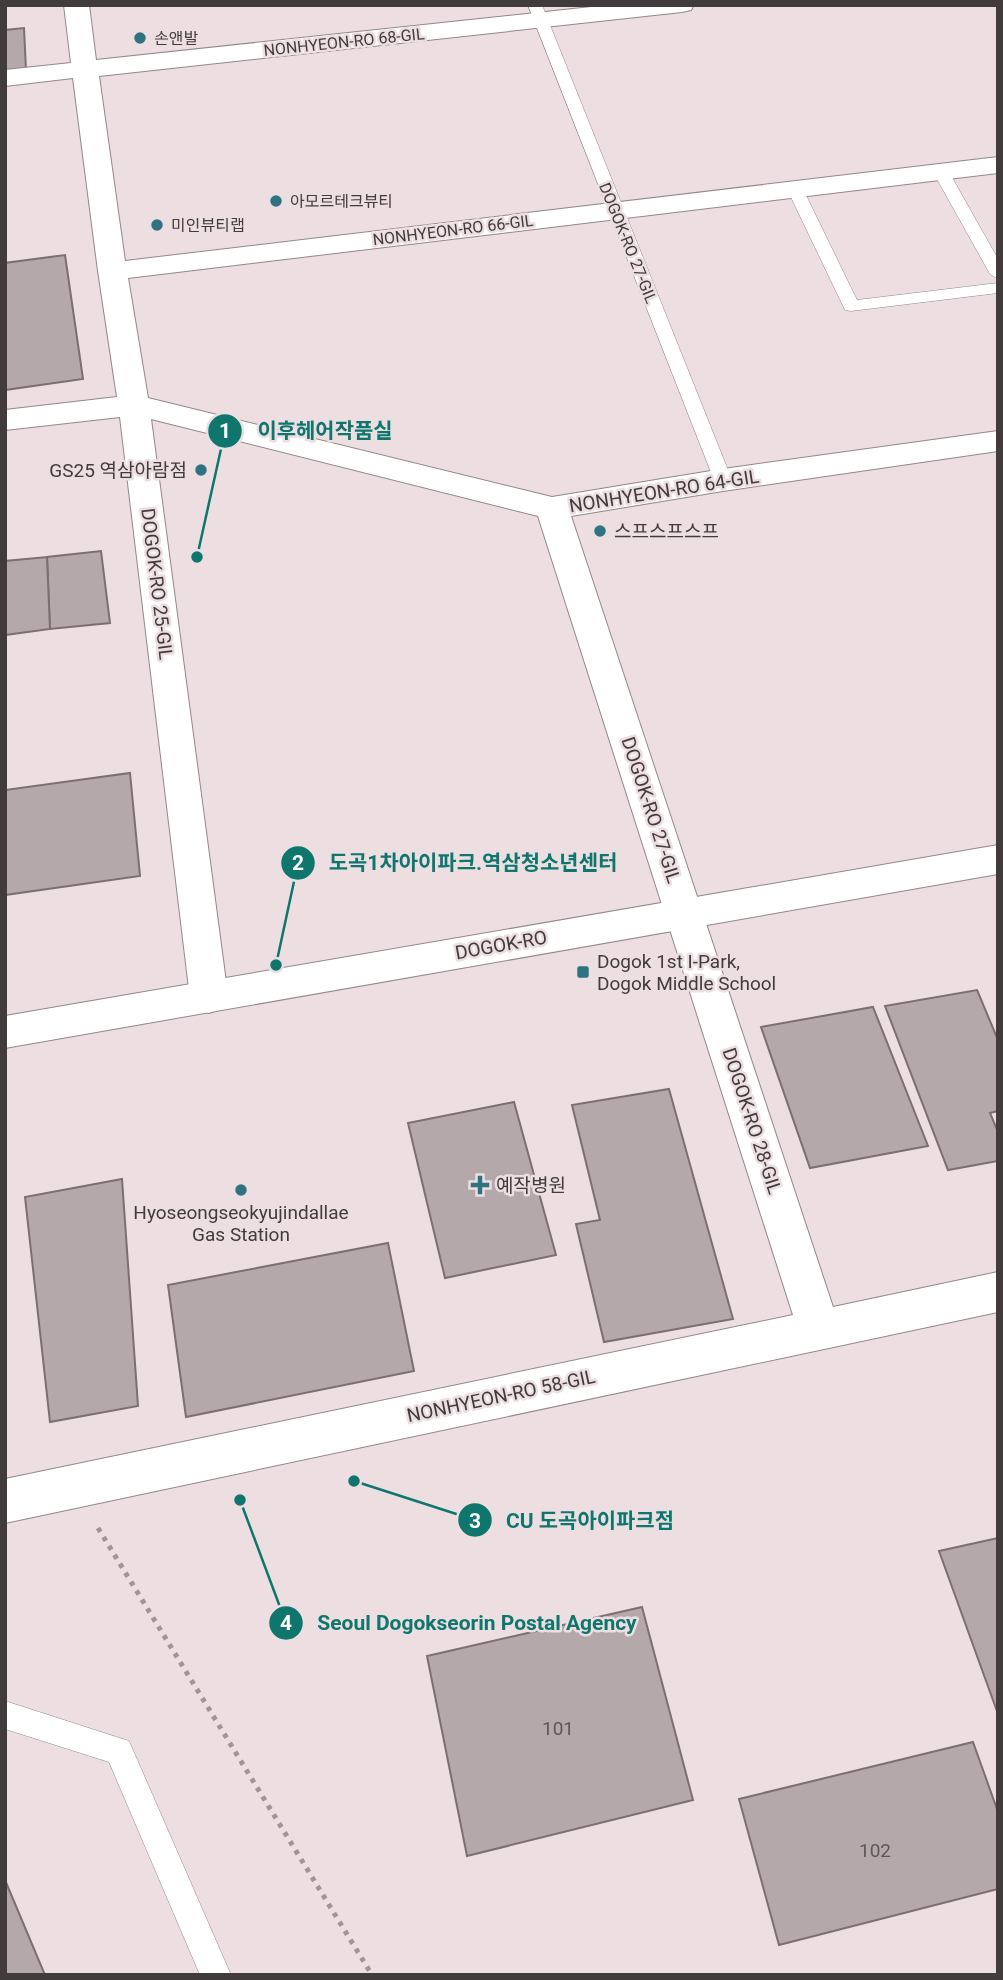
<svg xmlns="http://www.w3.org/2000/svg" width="1003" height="1980" font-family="Roboto,'Noto Sans KR',sans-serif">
  <rect width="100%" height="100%" fill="#eddfe1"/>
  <!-- building -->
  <g fill="#b5a8aa" stroke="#7b6f71" stroke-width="2">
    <path d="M 24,28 L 26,70 L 5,71 L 5,30 Z"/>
    <path d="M 65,255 L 83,379 L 5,390 L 5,263 Z"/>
    <path d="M 101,551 L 110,623 L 50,629 L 47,557 Z"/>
    <path d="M 47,557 L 50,629 L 5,635 L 5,561 Z"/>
    <path d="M 130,773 L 140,876 L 5,895 L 5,790 Z"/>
    <path d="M 977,990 L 998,1040 L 998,1111 L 990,1113 L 998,1132 L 998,1161 L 948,1170 L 885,1006 Z"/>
    <path d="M 873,1007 L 928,1146 L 810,1168 L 761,1027 Z"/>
    <path d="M 669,1089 L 733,1319 L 604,1342 L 576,1224 L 600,1220 L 572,1105 Z"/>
    <path d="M 514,1102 L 556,1255 L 445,1278 L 408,1123 Z"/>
    <path d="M 122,1179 L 138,1406 L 50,1422 L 25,1197 Z"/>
    <path d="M 388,1243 L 414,1371 L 186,1417 L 168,1285 Z"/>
    <path d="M 998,1538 L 998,1714 L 939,1551 Z"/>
    <path d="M 642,1607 L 693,1800 L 467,1856 L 427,1656 Z"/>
    <path d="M 973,1742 L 998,1812 L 998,1889 L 779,1945 L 739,1799 Z"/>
    <path d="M 5,1880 L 45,1975 L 5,1975 Z"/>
  </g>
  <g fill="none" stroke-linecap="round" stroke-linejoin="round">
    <defs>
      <g id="lane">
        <path d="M 528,5 L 542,5 L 732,480 L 730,484 L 716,484 L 714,480 Z"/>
        <path d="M 941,167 L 949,172 L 998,259 L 998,279 L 990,274 L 933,172 Z"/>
        <path d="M 795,184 L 803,189 L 857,300 L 998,283 L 998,293 L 851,311 L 845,310 L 787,189 Z"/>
        <path d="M 5,1701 L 129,1741 L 231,1975 L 200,1975 L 109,1762 L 5,1729 Z"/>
      </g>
      <path id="street" d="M 64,5 L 89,5 L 96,60 L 610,5 L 694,5 L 691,10 L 682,12 L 99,76 L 125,261 L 998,157 L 998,173 L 128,278 L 148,398 L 552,497 L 723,469 L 998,431 L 998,451 L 723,491 L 571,516 L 833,1307 L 998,1272 L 998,1312 L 5,1523 L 5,1479 L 793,1315 L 538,516 L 151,419 L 228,997 L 223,1008 L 209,1013 L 195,1008 L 190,997 L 120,417 L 5,430 L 5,410 L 117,397 L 98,271 L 73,78 L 5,86 L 5,70 L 71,63 Z"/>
      <path id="secondary" d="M 998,845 L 998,874 L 5,1048 L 5,1016 Z"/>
    </defs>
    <!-- lane casing -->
    <use href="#lane" stroke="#948789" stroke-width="1"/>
    <!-- street casing -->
    <use href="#street" stroke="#948789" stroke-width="2"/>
    <!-- secondary casing -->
    <use href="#secondary" stroke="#948789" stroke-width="2"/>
    <!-- path -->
    <path stroke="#9f9596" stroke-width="5" stroke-dasharray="4.5 6" stroke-linecap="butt" d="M 98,1528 L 372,1975"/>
    <!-- lane -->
    <use href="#lane" fill="#fff" fill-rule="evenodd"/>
    <!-- street -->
    <use href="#street" fill="#fff" fill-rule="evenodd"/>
    <!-- secondary -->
    <use href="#secondary" fill="#fff" fill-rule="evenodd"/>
  </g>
  <!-- markers -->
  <g fill="#2f7383" stroke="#eddfe1" stroke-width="2.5">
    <circle cx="140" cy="38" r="7"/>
    <circle cx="276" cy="201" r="7"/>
    <circle cx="157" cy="225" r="7"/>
    <circle cx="201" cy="470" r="7"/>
    <circle cx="600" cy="531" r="7"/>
    <rect x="576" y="965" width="14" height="14" rx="3.5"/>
    <path d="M476.5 1174.5h7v7h7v7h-7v7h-7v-7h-7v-7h7z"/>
    <circle cx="241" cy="1190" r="7"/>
  </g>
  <g text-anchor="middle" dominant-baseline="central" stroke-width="5" stroke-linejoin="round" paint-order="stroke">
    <!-- far-poi labels -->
    <g font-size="16" fill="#413b3c" stroke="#eddfe1" text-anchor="start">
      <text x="154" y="38">손앤발</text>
      <text x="290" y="201">아모르테크뷰티</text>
      <text x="171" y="225">미인뷰티랩</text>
    </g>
    <!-- far-street labels -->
    <g font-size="16" fill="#413b3c" stroke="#eddfe1">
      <text transform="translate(344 42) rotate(-6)">NONHYEON-RO 68-GIL</text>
      <text transform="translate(453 230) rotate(-7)">NONHYEON-RO 66-GIL</text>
      <text transform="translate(628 243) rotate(68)">DOGOK-RO 27-GIL</text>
    </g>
    <!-- poi labels -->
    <g font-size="19" fill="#413b3c" stroke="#eddfe1" text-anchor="start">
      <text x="187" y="470" text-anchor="end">GS25 역삼아람점</text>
      <text x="614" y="531">스프스프스프</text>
      <text x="597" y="961">Dogok 1st I-Park,<tspan x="597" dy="22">Dogok Middle School</tspan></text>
      <text x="496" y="1185">예작병원</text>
      <text x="241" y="1212" text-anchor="middle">Hyoseongseokyujindallae<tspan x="241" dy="22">Gas Station</tspan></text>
    </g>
    <!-- street labels -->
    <g font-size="19" fill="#413b3c" stroke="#eddfe1">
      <text transform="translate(664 491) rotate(-9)">NONHYEON-RO 64-GIL</text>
      <text transform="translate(157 584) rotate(83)">DOGOK-RO 25-GIL</text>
      <text transform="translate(651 810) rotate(72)">DOGOK-RO 27-GIL</text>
      <text transform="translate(501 945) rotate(-10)">DOGOK-RO</text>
      <text transform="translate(752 1121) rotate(72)">DOGOK-RO 28-GIL</text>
      <text transform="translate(501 1396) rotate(-12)">NONHYEON-RO 58-GIL</text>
    </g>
    <!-- near-number labels -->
    <g font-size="19" fill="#5e5658">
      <text x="558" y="1728">101</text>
      <text x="875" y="1850">102</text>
    </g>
  </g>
  <!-- callouts -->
  <path fill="none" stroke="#0f766e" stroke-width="2.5" d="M197 557L225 431M276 965L298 863M354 1481L475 1520M240 1500L286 1623"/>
  <g fill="#0f766e" stroke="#eddfe1" stroke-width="2.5">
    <circle cx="197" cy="557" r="7"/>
    <circle cx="276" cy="965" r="7"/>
    <circle cx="354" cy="1481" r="7"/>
    <circle cx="240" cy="1500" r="7"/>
    <circle cx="225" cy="431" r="18"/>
    <circle cx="298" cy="863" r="18"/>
    <circle cx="475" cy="1520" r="18"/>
    <circle cx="286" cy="1623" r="18"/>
  </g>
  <g font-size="21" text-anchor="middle" font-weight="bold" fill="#fff">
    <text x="225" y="438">1</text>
    <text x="298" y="870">2</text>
    <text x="475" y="1528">3</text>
    <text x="286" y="1630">4</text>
  </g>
  <g font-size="21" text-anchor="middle" font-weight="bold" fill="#0f766e" stroke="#eddfe1" stroke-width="5" stroke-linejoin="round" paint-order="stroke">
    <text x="325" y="438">이후헤어작품실</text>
    <text x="473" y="870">도곡1차아이파크.역삼청소년센터</text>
    <text x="590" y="1528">CU 도곡아이파크점</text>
    <text x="477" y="1630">Seoul Dogokseorin Postal Agency</text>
  </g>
  <!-- border -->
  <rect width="1003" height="1980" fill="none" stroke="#413b3c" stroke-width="14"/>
</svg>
